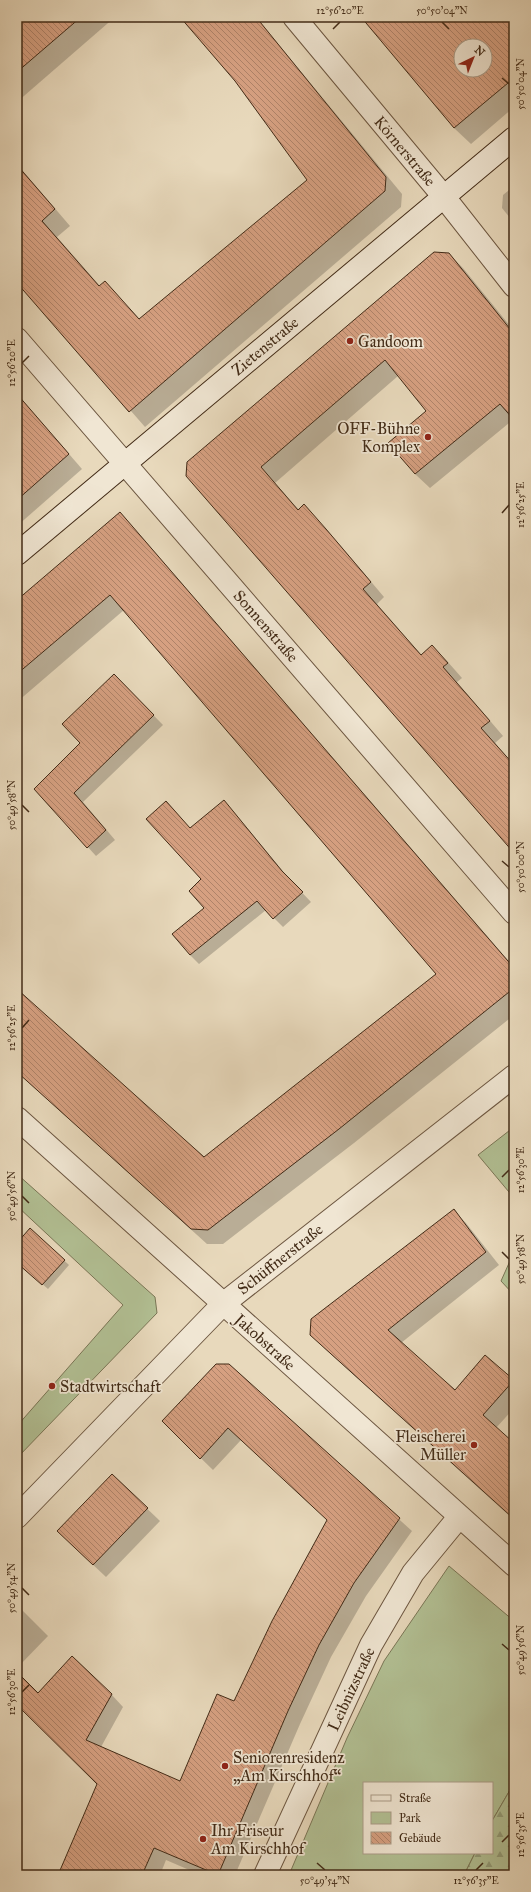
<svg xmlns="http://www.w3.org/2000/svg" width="531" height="1892" font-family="'IM FELL Great Primer',serif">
  <defs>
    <pattern id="forest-firs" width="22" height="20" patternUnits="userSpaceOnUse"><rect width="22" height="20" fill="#b2c094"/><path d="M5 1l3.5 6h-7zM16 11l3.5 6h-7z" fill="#929c78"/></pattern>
    <pattern id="building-back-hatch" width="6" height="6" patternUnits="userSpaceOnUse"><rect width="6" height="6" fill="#d6a081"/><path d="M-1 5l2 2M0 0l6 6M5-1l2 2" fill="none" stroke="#af8369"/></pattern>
  </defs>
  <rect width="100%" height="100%" fill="#e8d9bc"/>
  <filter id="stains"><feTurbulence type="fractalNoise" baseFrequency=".005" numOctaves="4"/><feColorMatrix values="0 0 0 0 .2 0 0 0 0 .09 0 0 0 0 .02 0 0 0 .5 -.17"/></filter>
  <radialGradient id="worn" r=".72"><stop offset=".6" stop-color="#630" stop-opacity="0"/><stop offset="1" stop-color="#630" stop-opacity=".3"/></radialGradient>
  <!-- green -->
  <g fill="#b2c094" stroke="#7a7656">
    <path d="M 514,1127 L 514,1198 L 478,1155 Z"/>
    <path d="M 17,1174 L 155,1297 L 157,1313 L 17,1458 L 17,1426 L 123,1305 L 17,1206 Z"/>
    <path d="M 514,1252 L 514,1295 L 501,1281 Z"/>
    <path d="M 449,1566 L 514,1621 L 514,1783 L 492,1821 L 492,1783 L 364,1783 L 364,1853 L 475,1853 L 464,1875 L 289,1875 L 347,1738 L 384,1661 Z"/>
  </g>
  <!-- forest -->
  <path fill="url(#forest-firs)" stroke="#7a7656" d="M 514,1783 L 514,1875 L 464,1875 L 475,1853 L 492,1853 L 492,1821 Z"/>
  <!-- shadow -->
  <g fill="#0003" fill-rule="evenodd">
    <path d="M 17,17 L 115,17 L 17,102 Z"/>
    <path d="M 182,17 L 256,17 L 402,194 L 401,207 L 145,427 L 17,281 L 17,164 L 70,226 L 57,237 L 100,286 L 105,282 L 140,320 L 309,180 L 236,80 Z"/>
    <path d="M 363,17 L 514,17 L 514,107 L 471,144 L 454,128 ZM 461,46 L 485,46 L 485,70 L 461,70 Z"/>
    <path d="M 514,186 L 514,223 L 502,208 L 503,195 Z"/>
    <path d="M 448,253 L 463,268 L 514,331 L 514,419 L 430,488 L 415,474 L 427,411 L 398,376 L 275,483 L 299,510 L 304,506 L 340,545 L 384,597 L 377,604 L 422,656 L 432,647 L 447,661 L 462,678 L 457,682 L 503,736 L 495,743 L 514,765 L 514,851 L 187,475 Z"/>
    <path d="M 17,394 L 82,469 L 17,526 Z"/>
    <path d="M 120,513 L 134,528 L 514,967 L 514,1015 L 354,1143 L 223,1244 L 207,1244 L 17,1072 L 17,990 L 204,1158 L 437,974 L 124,610 L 17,702 L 17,602 Z"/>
    <path d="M 114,675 L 163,725 L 83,802 L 115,840 L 96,856 L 35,789 L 81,743 Z"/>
    <path d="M 233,811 L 291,881 L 311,902 L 283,927 L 266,910 L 199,964 L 190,955 L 205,908 L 203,880 L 191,829 Z"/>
    <path d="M 453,1210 L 466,1223 L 499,1265 L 401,1343 L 455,1391 L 485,1356 L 514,1382 L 514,1408 L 496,1428 L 514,1444 L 514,1520 L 324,1348 Z"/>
    <path d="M 31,1230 L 69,1265 L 48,1289 L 17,1262 L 17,1245 Z"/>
    <path d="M 228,1365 L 412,1531 L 366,1596 L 331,1657 L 300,1724 L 235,1875 L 201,1875 L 166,1860 L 160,1875 L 59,1875 L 98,1784 L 17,1705 L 17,1673 L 38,1694 L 111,1694 L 123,1707 L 101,1747 L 180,1782 L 235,1703 L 328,1520 L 241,1440 L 213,1470 L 175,1433 Z"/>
    <path d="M 112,1475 L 160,1521 L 106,1577 L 71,1544 Z"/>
    <path d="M 17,1605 L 48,1636 L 17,1668 Z"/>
  </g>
  <!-- building -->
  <g fill="url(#building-back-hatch)" stroke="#422b17" fill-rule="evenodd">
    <path d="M 17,17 L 81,17 L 17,72 Z"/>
    <path d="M 180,17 L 256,17 L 386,177 L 385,191 L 129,412 L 17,283 L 17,165 L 55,209 L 42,221 L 99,286 L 105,281 L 139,319 L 307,180 L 235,81 Z"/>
    <path d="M 361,17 L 514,17 L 514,78 L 454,128 ZM 461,46 L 485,46 L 485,70 L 461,70 Z"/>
    <path d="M 434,252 L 449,253 L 514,334 L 514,420 L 500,404 L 415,474 L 388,443 L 426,411 L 385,360 L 261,467 L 298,510 L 304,504 L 326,529 L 371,582 L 363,589 L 421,655 L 432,645 L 448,663 L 443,667 L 490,721 L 481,728 L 514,765 L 514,853 L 186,476 L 187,462 Z"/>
    <path d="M 17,394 L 69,454 L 17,500 Z"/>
    <path d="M 120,512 L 514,968 L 514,988 L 339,1129 L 208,1230 L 191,1229 L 17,1072 L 17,989 L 204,1157 L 436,974 L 110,595 L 17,674 L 17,600 Z"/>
    <path d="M 114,674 L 154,715 L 74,793 L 106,830 L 87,848 L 34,789 L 80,743 L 62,724 Z"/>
    <path d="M 224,800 L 282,871 L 303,892 L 273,919 L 257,901 L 190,955 L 172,934 L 204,908 L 189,891 L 201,879 L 146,819 L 166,801 L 190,828 Z"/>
    <path d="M 454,1209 L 486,1252 L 388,1330 L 455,1390 L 485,1355 L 514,1380 L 483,1415 L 514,1443 L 514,1519 L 310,1335 L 311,1319 Z"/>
    <path d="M 30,1228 L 65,1260 L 42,1285 L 17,1263 L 17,1243 Z"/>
    <path d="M 216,1364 L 229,1364 L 400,1518 L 354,1583 L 319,1645 L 288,1711 L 218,1875 L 154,1848 L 142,1875 L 58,1875 L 97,1784 L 17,1705 L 17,1672 L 38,1693 L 72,1656 L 112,1694 L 86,1740 L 180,1781 L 217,1694 L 234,1701 L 272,1621 L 327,1520 L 228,1428 L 200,1459 L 162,1421 Z"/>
    <path d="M 112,1474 L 148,1508 L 93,1565 L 57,1531 Z"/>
  </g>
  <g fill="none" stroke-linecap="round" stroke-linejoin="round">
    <defs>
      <g id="street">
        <path d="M 294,17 L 444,197 L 514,286"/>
        <path d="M 17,339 L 514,913"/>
        <path d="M 17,1118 L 514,1565"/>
        <path d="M 17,1517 L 223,1304 L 514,1076"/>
        <path d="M 265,1875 L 371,1645 L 413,1573 L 459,1517"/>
      </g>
      <path id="secondary" d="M 17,554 L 514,138"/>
    </defs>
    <!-- street casing -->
    <use href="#street" stroke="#6c5640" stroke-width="24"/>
    <!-- secondary casing -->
    <use href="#secondary" stroke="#422b17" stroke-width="24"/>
    <!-- street -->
    <use href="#street" stroke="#f0e6d3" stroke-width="22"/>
    <!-- secondary -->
    <use href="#secondary" stroke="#f0e6d3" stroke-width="22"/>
  </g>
  <!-- ticks -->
  <path fill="none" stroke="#422b17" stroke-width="1.5" d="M 442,22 L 449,29M 333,29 L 340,22M 502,78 L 509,84M 22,363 L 29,356M 502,513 L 509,505M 22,805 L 29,812M 502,861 L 509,867M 22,1028 L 29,1020M 502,1177 L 509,1170M 22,1196 L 29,1203M 502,1252 L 509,1259M 22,1588 L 29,1595M 502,1644 L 509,1650M 22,1692 L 29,1685M 502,1842 L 509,1835M 317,1863 L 325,1870M 476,1870 L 483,1863"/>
  <!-- markers -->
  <g fill="#8f2418" stroke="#f0e6d3" stroke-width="1.5">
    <circle cx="350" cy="341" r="4"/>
    <circle cx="428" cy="437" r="4"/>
    <circle cx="52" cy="1386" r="4"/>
    <circle cx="474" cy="1445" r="4"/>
    <circle cx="225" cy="1766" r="4"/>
    <circle cx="203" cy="1839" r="4"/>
  </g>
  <g text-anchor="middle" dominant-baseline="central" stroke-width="3.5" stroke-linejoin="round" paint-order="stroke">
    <!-- street labels -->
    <g font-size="16" fill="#422b17" stroke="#f0e6d3">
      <text transform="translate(405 151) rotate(50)">Körnerstraße</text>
      <text transform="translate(265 346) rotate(-40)">Zietenstraße</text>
      <text transform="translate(266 626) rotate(49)">Sonnenstraße</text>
      <text transform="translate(280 1259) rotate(-38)">Schüffnerstraße</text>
      <text transform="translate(265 1342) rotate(42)">Jakobstraße</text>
      <text transform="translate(351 1689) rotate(-65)">Leibnizstraße</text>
    </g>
    <!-- poi labels -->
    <g font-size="16" fill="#422b17" stroke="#f0e6d3" text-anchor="start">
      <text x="358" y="341">Gandoom</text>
      <text x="420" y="428" text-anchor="end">OFF-Bühne<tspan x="420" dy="18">Komplex</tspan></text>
      <text x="60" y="1386">Stadtwirtschaft</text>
      <text x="466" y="1436" text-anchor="end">Fleischerei<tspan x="466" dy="18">Müller</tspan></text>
      <text x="233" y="1757">Seniorenresidenz<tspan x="233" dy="18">„Am Kirschhof“</tspan></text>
      <text x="211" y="1830">Ihr Friseur<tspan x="211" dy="18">Am Kirschhof</tspan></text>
    </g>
  </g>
  <!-- margin -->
  <rect width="531" height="1892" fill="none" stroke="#e8d9bc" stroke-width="44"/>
  <!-- legend -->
  <rect x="363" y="1782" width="130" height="72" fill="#f0e6d3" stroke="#aa9b88"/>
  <rect x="371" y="1795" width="20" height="6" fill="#f0e6d3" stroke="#aa9b88"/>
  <text x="399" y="1802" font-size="12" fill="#422b17">Straße</text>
  <rect x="371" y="1812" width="20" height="12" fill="#b2c094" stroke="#aa9b88"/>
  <text x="399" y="1822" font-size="12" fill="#422b17">Park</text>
  <rect x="371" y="1832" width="20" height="12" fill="url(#building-back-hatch)" stroke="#aa9b88"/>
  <text x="399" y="1842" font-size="12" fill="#422b17">Gebäude</text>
  <!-- north arrow -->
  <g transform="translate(473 58) rotate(43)"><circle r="19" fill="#f0e6d3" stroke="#aa9b88"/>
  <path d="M0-3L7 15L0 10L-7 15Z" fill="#8f2418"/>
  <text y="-6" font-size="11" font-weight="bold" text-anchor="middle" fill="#422b17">N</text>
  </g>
  <rect x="22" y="22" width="487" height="1848" fill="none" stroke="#422b17" stroke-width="1.5"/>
  <g font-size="10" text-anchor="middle" fill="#422b17">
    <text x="340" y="14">12°56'20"E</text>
    <text x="442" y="14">50°50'04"N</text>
    <text transform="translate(520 84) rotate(-90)" y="4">50°50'04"N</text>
    <text transform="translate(11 363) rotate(-90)" y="4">12°56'20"E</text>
    <text transform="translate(520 505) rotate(-90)" y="4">12°56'25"E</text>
    <text transform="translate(11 805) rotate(-90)" y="4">50°49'58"N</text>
    <text transform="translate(520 867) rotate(-90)" y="4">50°50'00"N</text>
    <text transform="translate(11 1028) rotate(-90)" y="4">12°56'25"E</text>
    <text transform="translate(520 1170) rotate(-90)" y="4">12°56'30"E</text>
    <text transform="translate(11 1196) rotate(-90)" y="4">50°49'56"N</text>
    <text transform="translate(520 1259) rotate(-90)" y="4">50°49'58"N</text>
    <text transform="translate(11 1588) rotate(-90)" y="4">50°49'54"N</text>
    <text transform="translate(520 1650) rotate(-90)" y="4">50°49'56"N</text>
    <text transform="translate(11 1692) rotate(-90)" y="4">12°56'30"E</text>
    <text transform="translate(520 1835) rotate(-90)" y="4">12°56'35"E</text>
    <text x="325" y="1884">50°49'54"N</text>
    <text x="476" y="1884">12°56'35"E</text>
  </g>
  <rect width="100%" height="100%" filter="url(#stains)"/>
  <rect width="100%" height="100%" fill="url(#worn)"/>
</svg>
